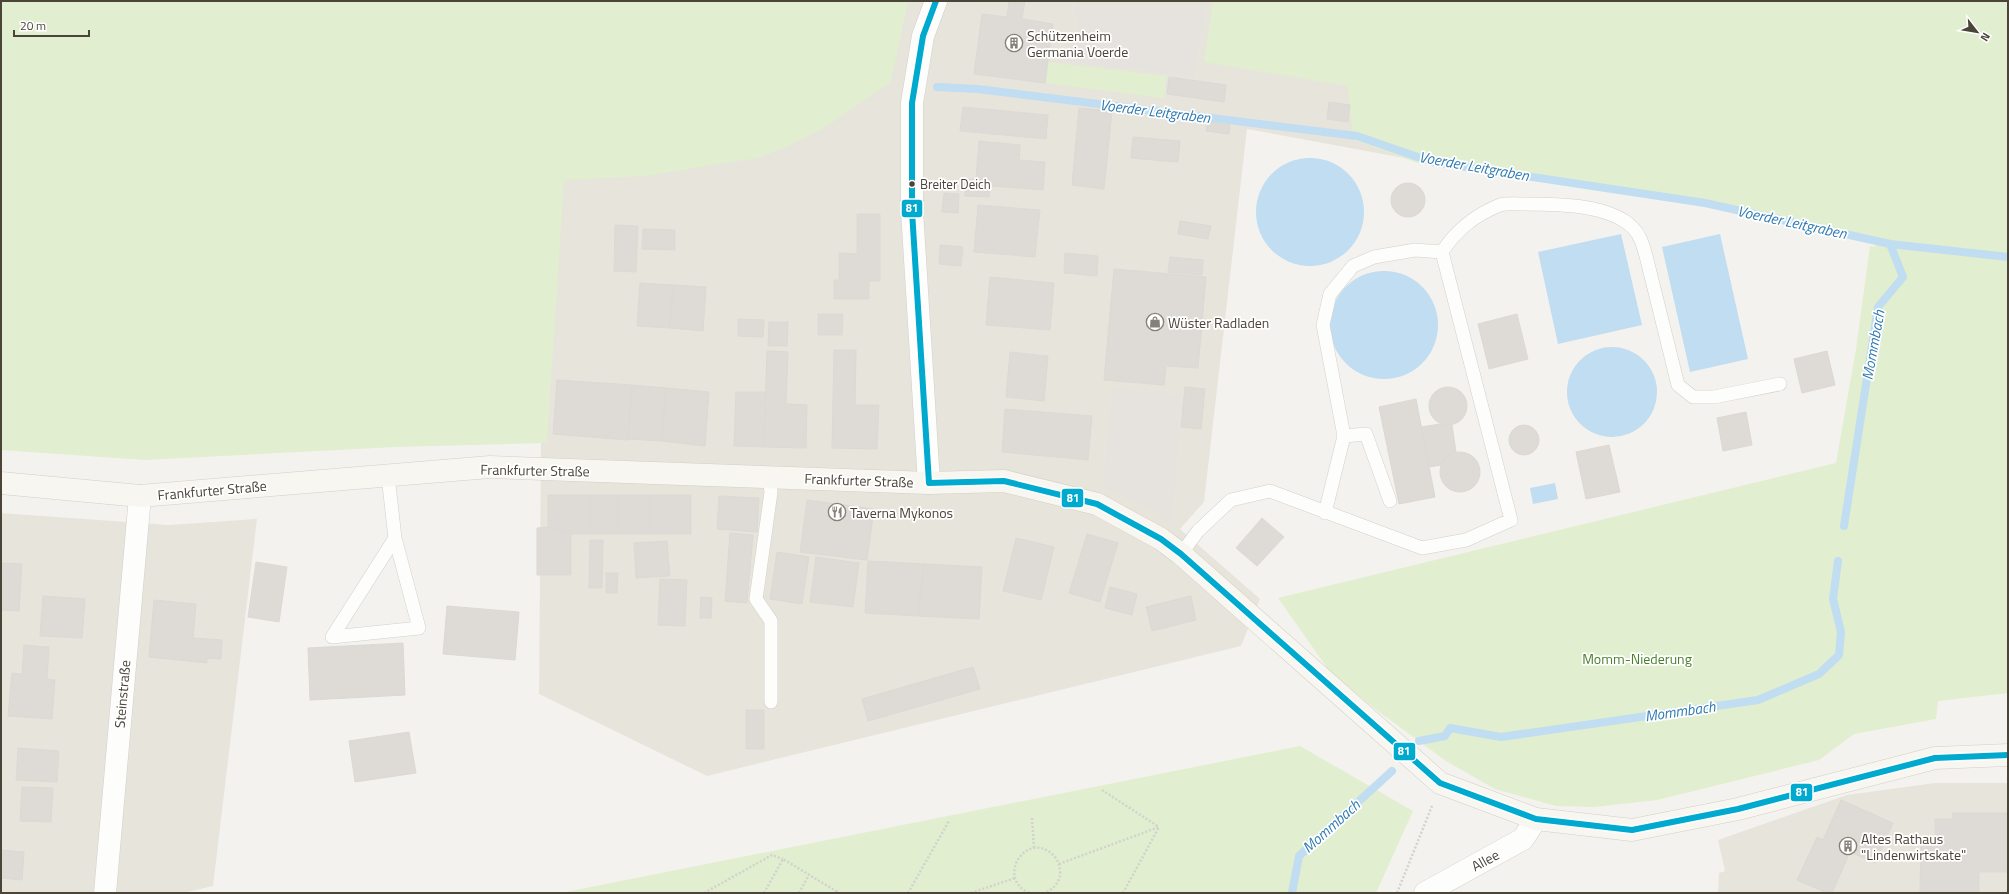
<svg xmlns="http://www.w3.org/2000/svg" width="2009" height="894" font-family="'Titillium Web',sans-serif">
  <rect width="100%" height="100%" fill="#f4f2ee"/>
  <!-- residential -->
  <g fill="#e7e4dc">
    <path d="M 901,1 L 1463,1 L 1464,169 L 1247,129 L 1204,502 L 1180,529 L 1260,599 L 1241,646 L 707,776 L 539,694 L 541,439 L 554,179 Z"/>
    <path d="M 1,513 L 168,525 L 257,519 L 213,886 L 183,893 L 1,893 Z"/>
    <path d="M 1935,783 L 2008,783 L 2008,893 L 1718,893 L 1719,873 L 1725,871 L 1718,840 L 1847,795 Z"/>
  </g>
  <!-- green -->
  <g fill="#e1eecf">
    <path d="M 1,1 L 908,1 L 891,82 L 822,129 L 784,148 L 757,158 L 645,176 L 564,180 L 547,443 L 396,447 L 145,460 L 1,450 Z"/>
    <path d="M 1213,1 L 2008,1 L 2008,693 L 1938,701 L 1936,719 L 1854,734 L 1819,760 L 1657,800 L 1594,807 L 1556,806 L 1495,789 L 1446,761 L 1374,708 L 1330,672 L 1278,598 L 1836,463 L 1856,349 L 1870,246 L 1875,247 L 1876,240 L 1688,199 L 1418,163 L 1354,140 L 1347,86 L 1204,62 Z"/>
    <path d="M 1047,62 L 1167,76 L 1164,98 L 1045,83 Z"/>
    <path d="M 1300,746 L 1413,811 L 1376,893 L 561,893 Z"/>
  </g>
  <!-- parking -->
  <g fill="#e6e3df">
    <path d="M 1076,1 L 1207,1 L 1194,77 L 1063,61 L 1067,35 L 1078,36 L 1078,17 L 1074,15 Z"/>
    <path d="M 1113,388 L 1182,395 L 1172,524 L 1148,506 L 1102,488 Z"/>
  </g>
  <!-- water -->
  <g fill="#c0ddf1">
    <circle cx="1310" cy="212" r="54"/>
    <path d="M 1621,234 L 1642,325 L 1558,344 L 1538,252 Z"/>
    <path d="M 1720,234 L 1748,359 L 1690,372 L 1662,247 Z"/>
    <circle cx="1384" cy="325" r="54"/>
    <circle cx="1612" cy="392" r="45"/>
    <path d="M 1555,483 L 1558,499 L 1533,504 L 1530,488 Z"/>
  </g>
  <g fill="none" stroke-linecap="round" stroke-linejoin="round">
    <!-- stream -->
    <g stroke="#c0ddf1" stroke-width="8">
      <path d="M 937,87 L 978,89 L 1357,136 L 1432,162 L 1705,203 L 1890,244 L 2008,257"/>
      <path d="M 1844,526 L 1878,307 L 1903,277 L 1890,244"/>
      <path d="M 1419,741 L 1445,736 L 1450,728 L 1501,737 L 1758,700 L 1819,674 L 1839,655 L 1841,632 L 1833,599 L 1838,561"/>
      <path d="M 1292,893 L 1299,856 L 1392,771"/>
    </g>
  </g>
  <!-- building -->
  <g fill="#dedbd6" stroke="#dcd9d4">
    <path d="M 1009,1 L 1025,1 L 1022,19 L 1053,24 L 1045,83 L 974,74 L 982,14 L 1007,17 Z"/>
    <path d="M 1169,77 L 1226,85 L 1224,102 L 1167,94 Z"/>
    <path d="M 1329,102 L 1350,105 L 1348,122 L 1327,119 Z"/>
    <path d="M 963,107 L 1048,115 L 1046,139 L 960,131 Z"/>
    <path d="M 1079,108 L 1112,111 L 1104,189 L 1072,185 Z"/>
    <path d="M 1208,122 L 1230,125 L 1229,134 L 1206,131 Z"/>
    <path d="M 1133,137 L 1180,141 L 1178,162 L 1131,158 Z"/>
    <path d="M 979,141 L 1020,145 L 1019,160 L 1045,162 L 1043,190 L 990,186 L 989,197 L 965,196 L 966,179 L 976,179 Z"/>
    <circle cx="1408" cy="200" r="17"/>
    <path d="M 944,193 L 959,194 L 958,213 L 942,212 Z"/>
    <path d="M 978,205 L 1040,210 L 1035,257 L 974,252 Z"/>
    <path d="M 857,214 L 880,214 L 880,281 L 869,281 L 869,299 L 834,299 L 834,280 L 839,280 L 839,253 L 857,254 Z"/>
    <path d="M 1180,221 L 1211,226 L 1208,239 L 1178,234 Z"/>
    <path d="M 615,225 L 638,226 L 636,272 L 614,271 Z"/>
    <path d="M 643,229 L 675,230 L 675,250 L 642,249 Z"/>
    <path d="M 940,245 L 963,247 L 961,266 L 939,264 Z"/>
    <path d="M 1065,253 L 1098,256 L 1097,276 L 1064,273 Z"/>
    <path d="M 1170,257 L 1203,260 L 1202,275 L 1168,272 Z"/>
    <path d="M 1114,269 L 1206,277 L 1198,368 L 1166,366 L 1164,385 L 1104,380 Z"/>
    <path d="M 990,277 L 1054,283 L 1050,330 L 986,325 Z"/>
    <path d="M 640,283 L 673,285 L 670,328 L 637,326 Z"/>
    <path d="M 673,285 L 706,287 L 703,331 L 670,328 Z"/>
    <path d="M 818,314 L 843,314 L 842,335 L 818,335 Z"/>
    <path d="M 1517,314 L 1528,359 L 1489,369 L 1478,324 Z"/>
    <path d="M 738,319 L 764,320 L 763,337 L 738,336 Z"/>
    <path d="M 769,322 L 788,322 L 787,346 L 768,346 Z"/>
    <path d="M 834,350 L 856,350 L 855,405 L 879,405 L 877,449 L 832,448 Z"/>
    <path d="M 767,351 L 788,352 L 786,404 L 807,405 L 806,448 L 764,447 Z"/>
    <path d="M 1827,351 L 1835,385 L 1802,393 L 1794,359 Z"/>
    <path d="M 1010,352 L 1048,356 L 1044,401 L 1006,397 Z"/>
    <path d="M 557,380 L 632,385 L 628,440 L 553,434 Z"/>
    <path d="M 632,385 L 666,388 L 662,441 L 628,439 Z"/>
    <circle cx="1448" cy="406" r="19"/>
    <path d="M 1185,387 L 1205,389 L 1201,429 L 1181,427 Z"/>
    <path d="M 666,388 L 709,392 L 705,446 L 662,441 Z"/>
    <path d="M 736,392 L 765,392 L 764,447 L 734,446 Z"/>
    <path d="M 1416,399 L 1435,497 L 1399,504 L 1379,407 Z"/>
    <path d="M 1005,409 L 1092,416 L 1088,460 L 1002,452 Z"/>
    <path d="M 1746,412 L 1752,445 L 1723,451 L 1717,418 Z"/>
    <path d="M 1440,424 L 1452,425 L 1456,452 L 1450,454 L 1441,465 L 1429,467 L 1421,427 Z"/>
    <circle cx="1524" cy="440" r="15"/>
    <path d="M 1609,445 L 1620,492 L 1586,499 L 1576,452 Z"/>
    <circle cx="1460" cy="472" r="20"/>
    <path d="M 548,495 L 590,495 L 590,534 L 571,534 L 548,527 Z"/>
    <rect x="590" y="495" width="28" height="39"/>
    <rect x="618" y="495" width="32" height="39"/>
    <rect x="650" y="495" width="41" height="39"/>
    <path d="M 719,496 L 759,498 L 757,532 L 717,529 Z"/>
    <path d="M 807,500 L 874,509 L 867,560 L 800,552 Z"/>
    <path d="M 1262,518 L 1284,537 L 1257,566 L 1236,548 Z"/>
    <path d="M 548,527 L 571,534 L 571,575 L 537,575 L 537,528 Z"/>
    <path d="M 730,533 L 753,535 L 747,603 L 725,601 Z"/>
    <path d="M 1087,534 L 1118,543 L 1100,602 L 1069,593 Z"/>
    <path d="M 1016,538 L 1054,547 L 1041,600 L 1003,591 Z"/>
    <path d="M 590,540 L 603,540 L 602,588 L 589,588 Z"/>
    <path d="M 667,541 L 670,576 L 636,578 L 634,543 Z"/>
    <path d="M 777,552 L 809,557 L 802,604 L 770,599 Z"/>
    <path d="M 816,557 L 859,563 L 853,607 L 810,602 Z"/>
    <path d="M 868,561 L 924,564 L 918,616 L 865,613 Z"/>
    <path d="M 256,562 L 287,567 L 279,622 L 248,617 Z"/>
    <path d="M 1,563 L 22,564 L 19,611 L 1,610 Z"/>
    <path d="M 924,564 L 982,567 L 979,619 L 918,616 Z"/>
    <path d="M 606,573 L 618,573 L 617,593 L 606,593 Z"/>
    <path d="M 660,579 L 687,580 L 685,626 L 658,625 Z"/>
    <path d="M 1110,587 L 1137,594 L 1132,615 L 1105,608 Z"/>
    <path d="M 43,596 L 85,599 L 82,638 L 40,636 Z"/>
    <path d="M 1191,596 L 1196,620 L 1152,631 L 1146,607 Z"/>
    <path d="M 701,597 L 712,598 L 711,618 L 700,618 Z"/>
    <path d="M 154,600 L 196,604 L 193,638 L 222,640 L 221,659 L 207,658 L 207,663 L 149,657 Z"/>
    <path d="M 447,606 L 519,612 L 515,660 L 443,654 Z"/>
    <path d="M 403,643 L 405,695 L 310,700 L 308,648 Z"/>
    <path d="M 24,645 L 49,647 L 47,679 L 55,680 L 52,719 L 8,716 L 12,673 L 22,674 Z"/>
    <path d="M 973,667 L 980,689 L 868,721 L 862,699 Z"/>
    <rect x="746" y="710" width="18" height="39"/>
    <path d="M 409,732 L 416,773 L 355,782 L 349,741 Z"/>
    <path d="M 18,748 L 59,751 L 57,782 L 16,780 Z"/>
    <path d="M 22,787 L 53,788 L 51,822 L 20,821 Z"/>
    <path d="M 1841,800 L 1893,823 L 1875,863 L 1850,852 L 1832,893 L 1827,893 L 1797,880 L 1817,837 L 1823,840 Z"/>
    <path d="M 1952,813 L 2008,813 L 2008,872 L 1979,872 L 1979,893 L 1920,893 L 1921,837 L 1935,837 L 1935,819 L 1953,819 Z"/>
    <path d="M 1,850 L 24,852 L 22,880 L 1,878 Z"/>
  </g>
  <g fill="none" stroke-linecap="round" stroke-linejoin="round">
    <defs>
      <g id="service">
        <path d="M 1344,436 L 1323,325 L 1330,294 L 1353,266 L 1374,257 L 1415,250 L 1442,252"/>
        <path d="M 388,476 L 395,538 L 419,628 L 332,637 L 395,538"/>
        <path d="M 769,477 L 771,492 L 756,599 L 771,621 L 771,702"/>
        <path d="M 1325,513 L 1344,436 L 1366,434 L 1390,501"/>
        <path d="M 1181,554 L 1198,531 L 1231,500 L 1270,491 L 1422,548 L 1466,540 L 1511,520 L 1442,252 C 1457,229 1475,215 1500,205 C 1507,203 1517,204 1525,204 C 1556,204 1610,204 1633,228 C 1641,236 1643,246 1646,256 L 1678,385 L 1693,397 L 1714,397 L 1780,384"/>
      </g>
      <g id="minor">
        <path d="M 929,483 L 912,211 L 912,103 L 923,36 L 936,1"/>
        <path d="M 1425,893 L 1523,839 L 1536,819"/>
      </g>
      <path id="tertiary" d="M 105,893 L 140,496"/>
      <path id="secondary" d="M 1,483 L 140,496 L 490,467 L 929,483 L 1004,481 L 1097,504 L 1161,539 L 1181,554 L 1440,783 L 1536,819 L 1632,830 L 1738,809 L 1935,758 L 2008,755"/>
    </defs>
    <!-- service casing -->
    <use href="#service" stroke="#d2d0cb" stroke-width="14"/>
    <!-- minor casing -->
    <use href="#minor" stroke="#d2d0cb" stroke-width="23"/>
    <!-- tertiary casing -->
    <use href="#tertiary" stroke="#d2d0cb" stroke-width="23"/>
    <!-- secondary casing -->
    <use href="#secondary" stroke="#d3cfc5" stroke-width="23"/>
    <!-- path -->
    <g stroke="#d3d2cc" stroke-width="2.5" stroke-dasharray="2 2" stroke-linecap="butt">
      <path d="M 1102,790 L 1159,827"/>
      <path d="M 1032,818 L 1034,848"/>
      <path d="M 1059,864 L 1159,827 L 1123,893"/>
      <path d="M 836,891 L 840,893"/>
      <path d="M 704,893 L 772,855 L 783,859"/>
      <path d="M 764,893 L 783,859 L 836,891 L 835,893"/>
      <path d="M 799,893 L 809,875"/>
      <path d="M 908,893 L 949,821"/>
      <path d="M 971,893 L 1015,878"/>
      <path d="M 1029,893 C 995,877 1027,831 1052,854 C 1057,858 1060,865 1060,871 C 1061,881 1054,888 1046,893"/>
      <path d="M 1397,893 L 1432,806"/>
    </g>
    <!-- service -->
    <use href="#service" stroke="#fdfdfc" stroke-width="13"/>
    <!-- minor -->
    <use href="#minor" stroke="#fdfdfc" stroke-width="22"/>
    <!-- tertiary -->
    <use href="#tertiary" stroke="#fdfdfc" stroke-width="22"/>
    <!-- secondary -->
    <use href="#secondary" stroke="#f7f6f1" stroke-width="22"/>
    <defs>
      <path id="bus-1" d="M 936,1 L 923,36 L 912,103 L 912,211 L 929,483 L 1004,481 L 1097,504 L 1161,539 L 1181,554 L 1440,783 L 1536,819 L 1632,830 L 1738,809 L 1935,758 L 2008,755"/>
    </defs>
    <!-- bus-1 casing -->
    <use href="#bus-1" stroke="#fff" stroke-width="9"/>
    <!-- bus-1 -->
    <use href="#bus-1" stroke="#00a9ce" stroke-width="6"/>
  </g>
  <!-- icons -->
  <defs>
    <symbol id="building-ring" viewBox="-11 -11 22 22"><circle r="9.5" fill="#fff" stroke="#868178" stroke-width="1.5"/><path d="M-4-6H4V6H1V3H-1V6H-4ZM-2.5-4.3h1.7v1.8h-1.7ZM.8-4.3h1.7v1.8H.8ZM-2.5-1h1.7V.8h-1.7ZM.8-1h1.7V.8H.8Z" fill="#868178"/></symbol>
    <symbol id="shop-ring" viewBox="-11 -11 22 22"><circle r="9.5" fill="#fff" stroke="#868178" stroke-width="1.5"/><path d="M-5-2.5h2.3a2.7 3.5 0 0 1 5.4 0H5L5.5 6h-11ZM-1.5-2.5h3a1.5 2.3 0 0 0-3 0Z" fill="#868178"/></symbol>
    <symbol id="restaurant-ring" viewBox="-11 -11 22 22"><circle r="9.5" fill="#fff" stroke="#868178" stroke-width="1.5"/><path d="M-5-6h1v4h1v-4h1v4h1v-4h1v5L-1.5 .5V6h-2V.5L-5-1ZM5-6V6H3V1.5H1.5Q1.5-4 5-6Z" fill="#868178"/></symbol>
  </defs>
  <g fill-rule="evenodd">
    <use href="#building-ring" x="1004" y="33" width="20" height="20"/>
    <use href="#shop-ring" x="1145" y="312" width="20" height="20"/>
    <use href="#restaurant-ring" x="827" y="502" width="20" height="20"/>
    <use href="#building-ring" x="1838" y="836" width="20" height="20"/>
  </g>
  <!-- markers -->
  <circle fill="#4b4439" stroke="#fff" stroke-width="1.5" cx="912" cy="184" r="3.5"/>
  <g text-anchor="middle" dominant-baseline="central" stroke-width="3.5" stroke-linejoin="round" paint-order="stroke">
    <!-- bus labels -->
    <g font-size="13" fill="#4b4439" stroke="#fff" text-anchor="start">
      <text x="920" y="184">Breiter Deich</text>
    </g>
    <!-- poi labels -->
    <g font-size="14" fill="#4b4439" stroke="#fff" text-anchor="start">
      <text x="1027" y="35">Schützenheim<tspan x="1027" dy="16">Germania Voerde</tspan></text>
      <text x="1168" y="322">Wüster Radladen</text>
      <text x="850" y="512">Taverna Mykonos</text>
      <text x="1861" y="838">Altes Rathaus<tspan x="1861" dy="16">"Lindenwirtskate"</tspan></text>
    </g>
    <!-- street labels -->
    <g font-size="14" fill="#4b4439" stroke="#fff">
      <text transform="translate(535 470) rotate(1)">Frankfurter Straße</text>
      <text transform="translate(859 480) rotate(2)">Frankfurter Straße</text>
      <text transform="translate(212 490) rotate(-5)">Frankfurter Straße</text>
      <text transform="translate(122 694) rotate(-85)">Steinstraße</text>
      <text transform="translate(1485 860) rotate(-29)">Allee</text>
    </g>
    <!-- park labels -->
    <g font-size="14" fill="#4a7f2a" stroke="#fff">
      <text x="1637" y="658">Momm-Niederung</text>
    </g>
    <!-- water labels -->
    <g font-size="15" font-style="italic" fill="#2e7ab2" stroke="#fff">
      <text transform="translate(1155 111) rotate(7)">Voerder Leitgraben</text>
      <text transform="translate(1474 166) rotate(10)">Voerder Leitgraben</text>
      <text transform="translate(1792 222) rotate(12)">Voerder Leitgraben</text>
      <text transform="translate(1873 345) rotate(-80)">Mommbach</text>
      <text transform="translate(1680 711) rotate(-8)">Mommbach</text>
      <text transform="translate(1331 826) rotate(-42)">Mommbach</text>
    </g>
  </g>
  <g stroke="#fff" stroke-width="1.5">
    <rect x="901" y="199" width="22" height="19" rx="4" fill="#00a9ce"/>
    <rect x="1061" y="488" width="23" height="20" rx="4" fill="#00a9ce"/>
    <rect x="1393" y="742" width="23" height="19" rx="4" fill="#00a9ce"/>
    <rect x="1790" y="783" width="23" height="19" rx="4" fill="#00a9ce"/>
  </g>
  <g font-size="11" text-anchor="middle" font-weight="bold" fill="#fff">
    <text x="912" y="212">81</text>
    <text x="1073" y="502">81</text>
    <text x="1404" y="755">81</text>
    <text x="1802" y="796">81</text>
  </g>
  <!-- border -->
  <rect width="2009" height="894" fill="none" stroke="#4b4439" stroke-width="4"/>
  <!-- north arrow -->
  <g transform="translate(1977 32) rotate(121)" stroke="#ffffff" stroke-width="3" paint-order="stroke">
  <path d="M0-3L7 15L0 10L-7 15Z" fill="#4b4439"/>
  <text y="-6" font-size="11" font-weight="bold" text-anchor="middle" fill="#4b4439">N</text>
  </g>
  <!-- scale -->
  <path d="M14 30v6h75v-6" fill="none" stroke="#4b4439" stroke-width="2"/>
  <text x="20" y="30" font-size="12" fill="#4b4439" stroke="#ffffff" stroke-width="3" paint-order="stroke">20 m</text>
</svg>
